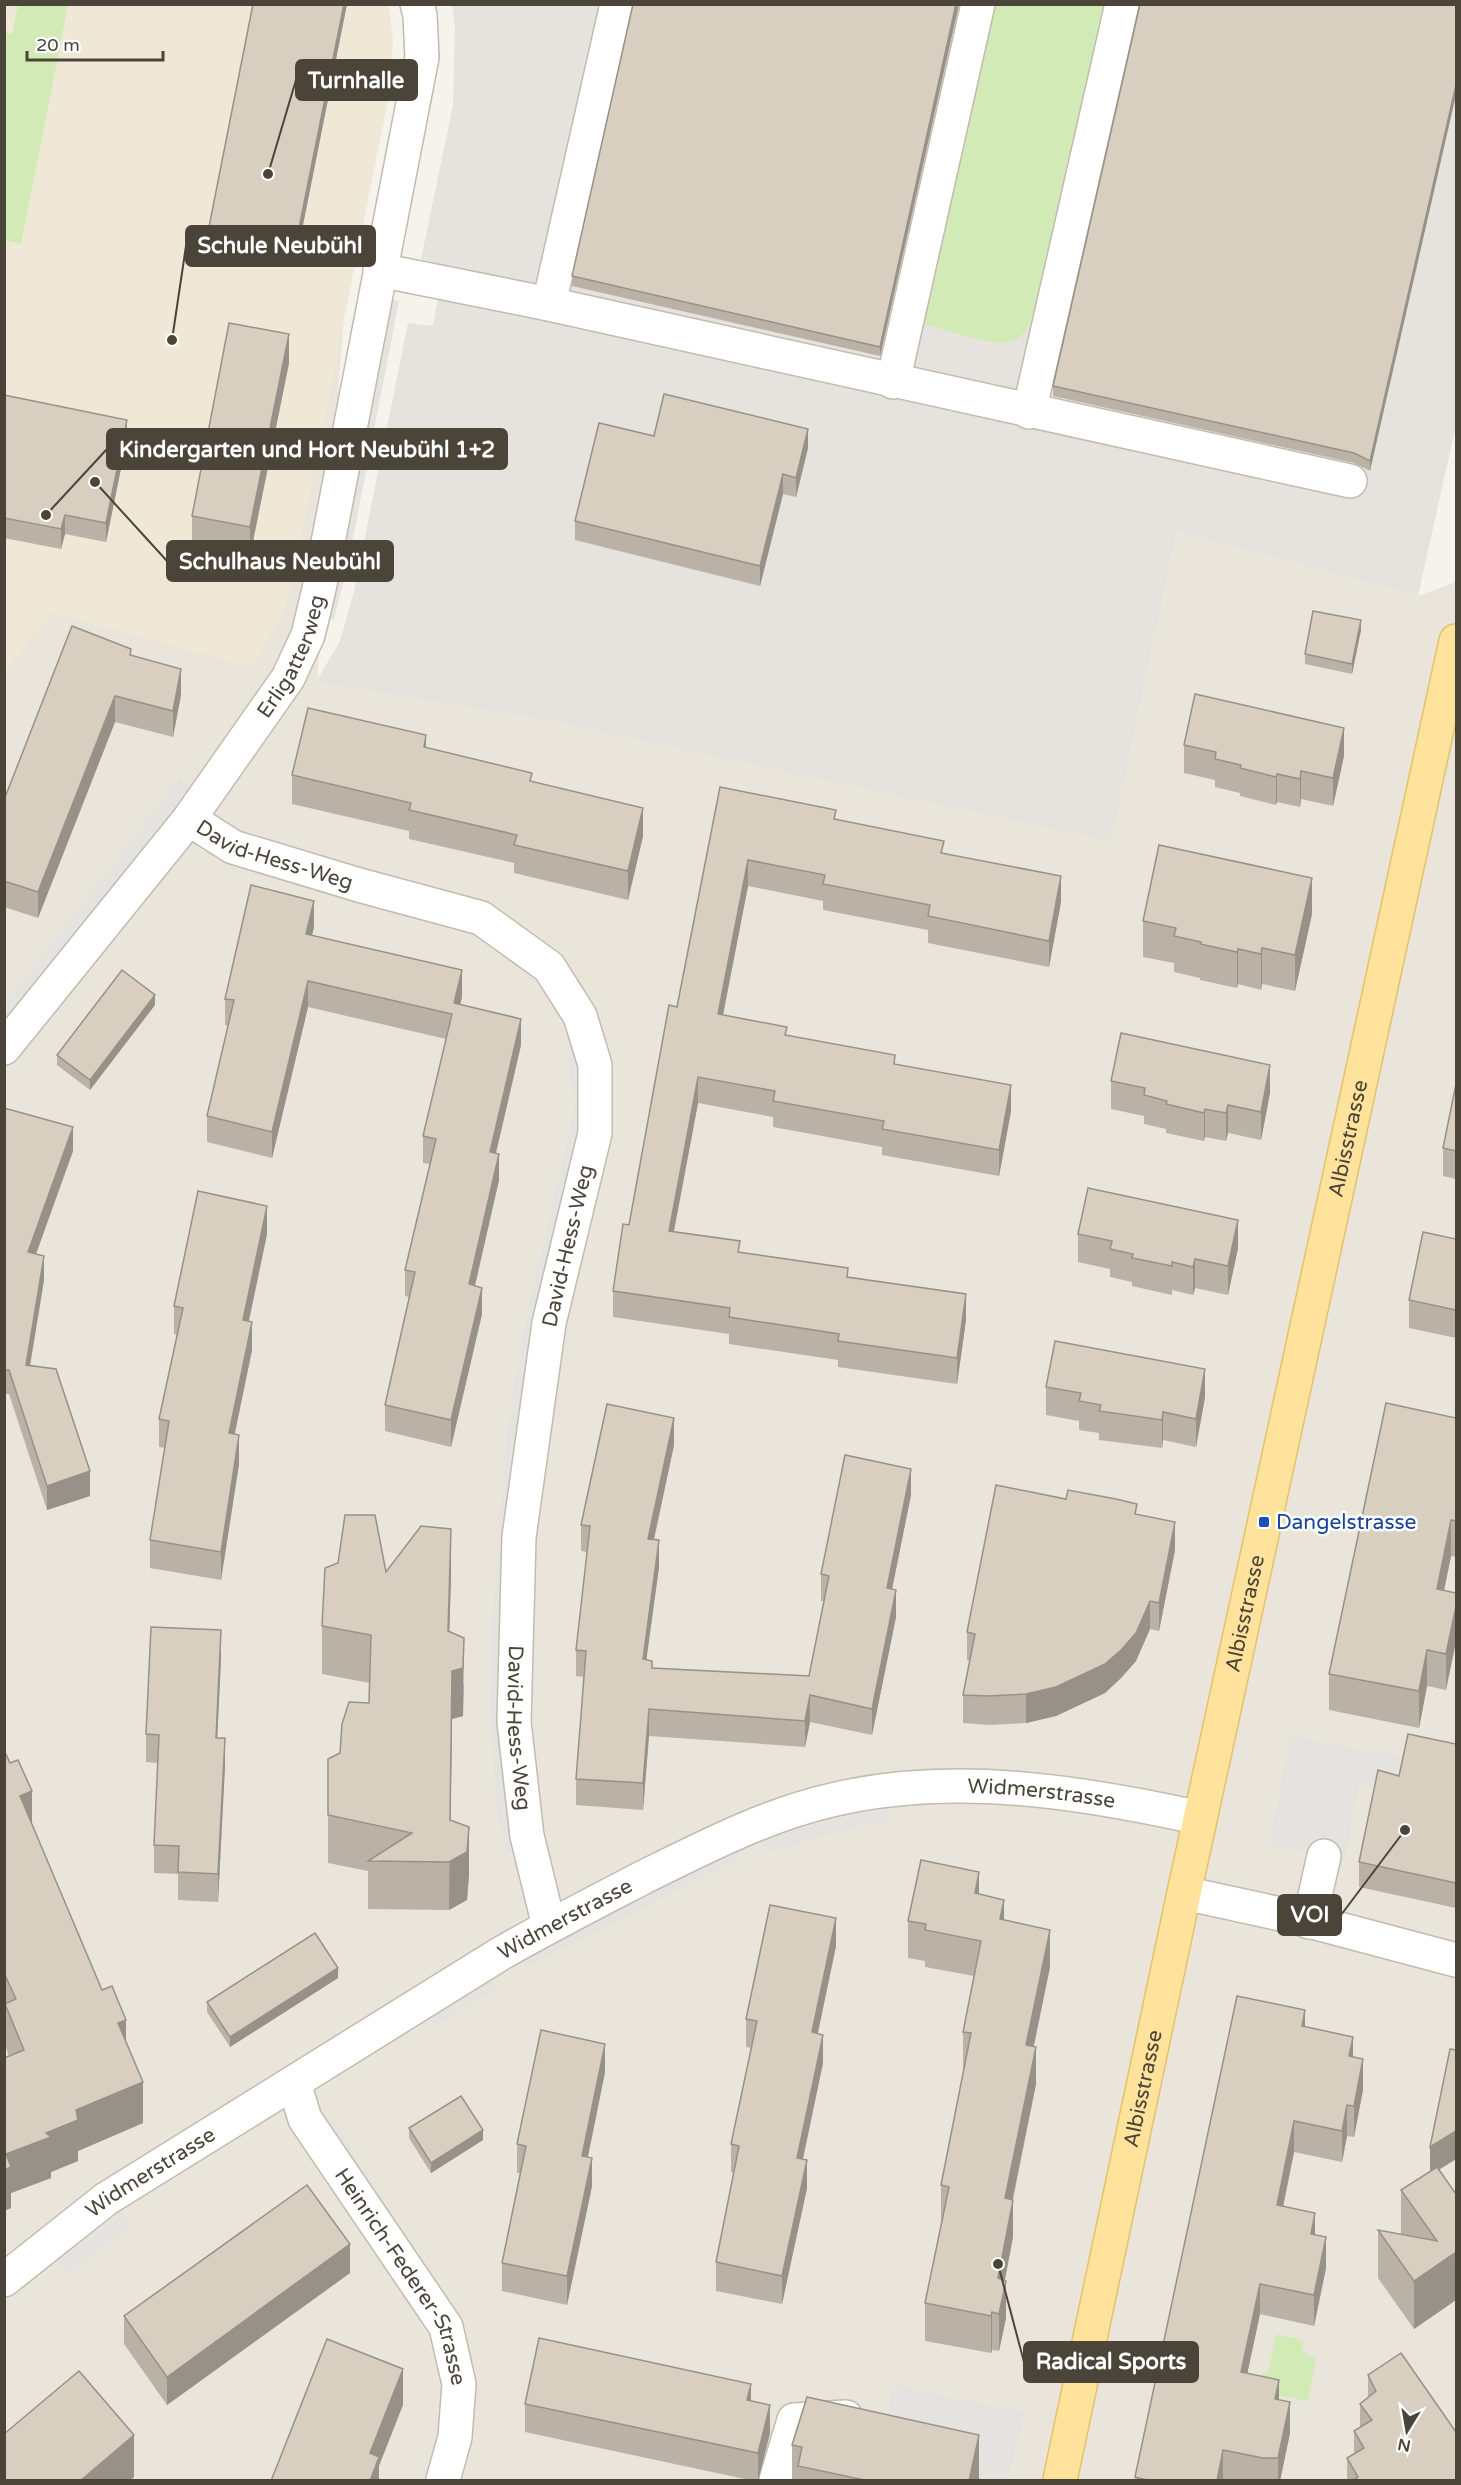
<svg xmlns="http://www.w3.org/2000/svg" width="1461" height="2485" font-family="'Varela Round',sans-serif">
  <rect width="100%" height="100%" fill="#f6f3ec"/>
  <!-- residential -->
  <path fill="#eae5da" d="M 5,5 L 346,286 L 317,682 L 544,720 L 1112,840 L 1177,532 L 1418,596 L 1456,582 L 1456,2480 L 5,2480 Z"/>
  <!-- industrial -->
  <path fill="#e6e2dd" d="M 452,5 L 1456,5 L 1456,425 L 1418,596 L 1177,532 L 1112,841 L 544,720 L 316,682 L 340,641 L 354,591 L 408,323 L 433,326 L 444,265 L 421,259 L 453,105 L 455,27 Z"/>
  <!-- education -->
  <path fill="#efe8d6" d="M 5,5 L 389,5 L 393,41 L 388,100 L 292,580 L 281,619 L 250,667 L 52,613 L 5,671 Z"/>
  <!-- green -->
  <g fill="#d2eab5">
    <path d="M 18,5 L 68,5 L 21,244 L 4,240 L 5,33 L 12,34 Z"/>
    <path d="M 990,5 L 1106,5 L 1035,312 C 1030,327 1021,341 1004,343 C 992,345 933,326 917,322 Z"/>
    <path d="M 1276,2334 L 1303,2340 L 1302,2351 L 1316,2359 L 1308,2401 L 1259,2392 L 1262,2372 L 1268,2373 Z"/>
  </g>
  <!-- parking -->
  <g fill="#e5e3e0">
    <path d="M 386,298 L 399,301 L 349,559 L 334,620 L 320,615 Z"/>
    <path d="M 180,778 L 190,785 L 5,1026 L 5,1006 Z"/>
    <path d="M 580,1058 L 586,1098 L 511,1532 L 498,1531 L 510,1408 L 527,1313 L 572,1119 L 574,1101 L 568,1059 Z"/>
    <path d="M 496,1555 L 510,1556 L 519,1851 L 505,1854 L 494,1790 L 491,1706 L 492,1621 Z"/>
    <path d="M 1290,1736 L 1401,1757 L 1394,1791 L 1359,1785 L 1345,1861 L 1269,1845 Z"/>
    <path d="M 888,1809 L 890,1822 L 856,1827 L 764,1853 L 760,1840 L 854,1815 Z"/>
    <path d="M 742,1845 L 747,1855 L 522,1970 L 517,1960 Z"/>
    <path d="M 490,1976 L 497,1988 L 435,2025 L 428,2012 Z"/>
    <path d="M 332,2120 L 447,2300 L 320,2127 Z"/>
    <path d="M 122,2214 L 131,2226 L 69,2272 L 60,2261 Z"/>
    <path d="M 893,2385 L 1025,2413 L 1008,2480 L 979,2480 L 880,2457 Z"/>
  </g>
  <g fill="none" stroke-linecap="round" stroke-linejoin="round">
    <defs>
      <g id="minor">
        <path d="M 380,270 L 549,304 L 1350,481"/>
        <path d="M 549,304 L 617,4"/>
        <path d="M 893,382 L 978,4"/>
        <path d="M 1029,412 L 1122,4"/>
        <path id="s1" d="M 189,819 L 233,847 L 359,885 L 481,918 L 549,967 L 580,1016 L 595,1065 L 595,1133 L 549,1323 L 519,1537 L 514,1722 L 527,1836 L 549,1926"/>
        <path id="s2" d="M 4,1048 L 189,819 L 288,678 L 308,635 L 319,589 L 422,57 L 420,15 L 417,4"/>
        <path d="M 1184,1893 L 1294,1917 L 1456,1960"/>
        <path d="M 1309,1922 L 1324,1856"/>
        <path id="s3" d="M 294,2083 L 305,2119 L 446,2327 L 459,2384 L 455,2437 L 443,2480"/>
        <path id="s4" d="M 4,2280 L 106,2199 L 500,1954 C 547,1927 596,1902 644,1877 C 705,1847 766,1815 832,1800 C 953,1771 1082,1792 1200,1818"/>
        <path d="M 776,2480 L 794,2420 L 846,2417"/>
      </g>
      <g id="major">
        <path id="s5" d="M 1060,2480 L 1184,1893 L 1456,641"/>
      </g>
    </defs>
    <!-- minor casing -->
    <use href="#minor" stroke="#c2bbae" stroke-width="36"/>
    <!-- major casing -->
    <use href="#major" stroke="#e6c16a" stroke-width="36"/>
    <!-- minor -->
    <use href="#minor" stroke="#fff" stroke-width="33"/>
    <!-- major -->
    <use href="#major" stroke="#ffe39c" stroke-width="33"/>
  </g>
  <!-- wall -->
  <g fill="#bab2a6">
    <path d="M 347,4 L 295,265 L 208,248 L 208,232 Z"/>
    <path d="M 633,4 L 959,4 L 880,356 L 572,286 L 572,276 Z"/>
    <path d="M 1456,4 L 1370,471 L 1354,463 L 1053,396 L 1053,386 Z"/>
    <path d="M 289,363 L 250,556 L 192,544 L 192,516 Z"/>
    <path d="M 4,395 L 127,439 L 106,542 L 65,534 L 61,549 L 4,538 Z"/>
    <path d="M 654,436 L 808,448 L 796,497 L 783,494 L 760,586 L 575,540 L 575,521 Z"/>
    <path d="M 1361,630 L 1352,674 L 1305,664 L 1305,654 Z"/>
    <path d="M 131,655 L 181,695 L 173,737 L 115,722 L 38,918 L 4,907 L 4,800 Z"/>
    <path d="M 1184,745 L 1344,756 L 1333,806 L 1301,799 L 1300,807 L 1277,802 L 1276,805 L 1240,796 L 1240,793 L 1215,787 L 1215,780 L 1184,773 Z"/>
    <path d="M 426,748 L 532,781 L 643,836 L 628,900 L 514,873 L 514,863 L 409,839 L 409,831 L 292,804 L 292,775 Z"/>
    <path d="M 720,787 L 836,819 L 944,853 L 1061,902 L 1049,967 L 928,943 L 928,930 L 823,910 L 823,901 L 748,886 L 723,1015 L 787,1035 L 895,1064 L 1011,1111 L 999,1176 L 882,1155 L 882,1147 L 773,1127 L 773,1117 L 698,1103 L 674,1231 L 740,1253 L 848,1277 L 966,1320 L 957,1384 L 838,1367 L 838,1360 L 729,1344 L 729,1334 L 613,1317 L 613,1291 L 629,1225 L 677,1007 Z"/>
    <path d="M 1312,914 L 1295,991 L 1262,984 L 1261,990 L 1238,984 L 1237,988 L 1200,980 L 1200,978 L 1174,972 L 1174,963 L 1143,957 L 1143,921 Z"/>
    <path d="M 314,927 L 312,935 L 462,997 L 460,1005 L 521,1045 L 496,1153 L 499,1180 L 475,1286 L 482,1314 L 451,1447 L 385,1431 L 385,1405 L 409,1297 L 405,1296 L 405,1270 L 430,1164 L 423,1163 L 423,1136 L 446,1039 L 308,1007 L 272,1158 L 207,1142 L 207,1116 L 228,1026 L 225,1025 L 225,999 Z"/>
    <path d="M 155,1005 L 90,1090 L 57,1065 L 57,1055 Z"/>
    <path d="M 1111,1081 L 1270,1093 L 1261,1140 L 1228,1133 L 1226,1141 L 1205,1137 L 1204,1141 L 1166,1133 L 1166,1129 L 1144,1124 L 1144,1116 L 1111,1109 Z"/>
    <path d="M 1456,1084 L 1456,1179 L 1443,1176 L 1443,1148 Z"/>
    <path d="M 4,1108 L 73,1151 L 36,1254 L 44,1280 L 30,1366 L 90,1496 L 47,1510 L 9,1394 L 4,1394 Z"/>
    <path d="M 267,1234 L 249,1321 L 252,1350 L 234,1435 L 239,1464 L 221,1580 L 150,1568 L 150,1540 L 165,1448 L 159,1447 L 159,1419 L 177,1335 L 174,1334 L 174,1306 Z"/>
    <path d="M 1078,1234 L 1238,1248 L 1228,1295 L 1195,1288 L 1193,1295 L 1172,1290 L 1172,1295 L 1132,1286 L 1132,1282 L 1110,1277 L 1110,1269 L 1078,1262 Z"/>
    <path d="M 1456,1239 L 1456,1338 L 1409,1328 L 1409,1300 Z"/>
    <path d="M 1046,1387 L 1205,1397 L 1196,1447 L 1163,1440 L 1162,1448 L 1099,1440 L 1099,1433 L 1079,1430 L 1079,1421 L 1046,1415 Z"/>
    <path d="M 1456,1418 L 1456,1557 L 1451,1556 L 1444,1590 L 1456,1593 L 1446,1690 L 1427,1686 L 1419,1728 L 1329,1710 L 1329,1674 Z"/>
    <path d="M 674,1445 L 654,1540 L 659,1567 L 646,1659 L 652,1668 L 809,1676 L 824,1601 L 821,1601 L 821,1574 L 911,1495 L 892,1589 L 896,1617 L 872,1735 L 810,1722 L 805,1747 L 649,1736 L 643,1810 L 576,1805 L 576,1779 L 584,1677 L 576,1676 L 576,1650 L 587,1552 L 581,1551 L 581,1525 Z"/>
    <path d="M 1137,1514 L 1175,1550 L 1159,1631 L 1150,1629 L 1136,1661 L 1121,1678 L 1105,1693 L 1056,1716 L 1026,1723 L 989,1725 L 963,1723 L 963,1695 L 970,1661 L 967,1660 L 967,1632 Z"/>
    <path d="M 338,1563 L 386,1572 L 451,1577 L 449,1632 L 464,1686 L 463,1716 L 452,1719 L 450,1821 L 469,1875 L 467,1900 L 449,1910 L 368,1909 L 368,1871 L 328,1863 L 328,1759 L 340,1753 L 369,1703 L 370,1683 L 322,1674 L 322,1626 Z"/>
    <path d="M 221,1659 L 217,1738 L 225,1766 L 218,1902 L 178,1900 L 178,1874 L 154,1873 L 154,1845 L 158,1763 L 146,1762 L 146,1734 Z"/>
    <path d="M 1456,1744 L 1456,1908 L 1359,1887 L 1359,1862 L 1399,1776 Z"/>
    <path d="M 4,1750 L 32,1824 L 102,1990 L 126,2043 L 143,2123 L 78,2151 L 78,2161 L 51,2172 L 51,2178 L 11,2193 L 11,2208 L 4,2211 L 4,2058 L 9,2056 L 5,2045 Z"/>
    <path d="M 979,1894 L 1050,1967 L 1034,2046 L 1036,2084 L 1013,2200 L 1013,2237 L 1005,2280 L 1006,2318 L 999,2351 L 992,2350 L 991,2353 L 925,2341 L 925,2303 L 942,2222 L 941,2222 L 941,2185 L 964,2069 L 963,2069 L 963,2032 L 974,1976 L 925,1967 L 925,1961 L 908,1958 L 908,1921 Z"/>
    <path d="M 836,1946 L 818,2033 L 823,2063 L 803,2159 L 807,2188 L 782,2304 L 716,2291 L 716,2262 L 734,2173 L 731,2172 L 731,2144 L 751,2048 L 746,2047 L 746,2019 Z"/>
    <path d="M 338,1978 L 230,2047 L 207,2012 L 207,2002 Z"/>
    <path d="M 1305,2027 L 1353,2057 L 1363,2090 L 1354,2137 L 1347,2136 L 1342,2162 L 1294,2152 L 1283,2207 L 1315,2235 L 1326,2268 L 1314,2326 L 1260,2314 L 1247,2373 L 1279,2399 L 1290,2433 L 1280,2481 L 1135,2481 L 1135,2477 Z"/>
    <path d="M 1456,2050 L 1456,2159 L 1439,2170 L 1456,2194 L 1456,2300 L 1414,2329 L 1378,2278 L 1378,2230 L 1401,2234 L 1401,2190 L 1430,2171 Z"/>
    <path d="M 605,2072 L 588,2157 L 592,2186 L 567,2305 L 502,2291 L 502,2263 L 520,2173 L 517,2173 L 517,2144 Z"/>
    <path d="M 409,2128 L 483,2140 L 431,2173 L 409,2138 Z"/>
    <path d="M 350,2273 L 167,2405 L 124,2344 L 124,2316 Z"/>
    <path d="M 1368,2375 L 1456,2481 L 1347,2481 L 1347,2458 L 1354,2453 L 1354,2431 L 1360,2428 L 1360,2404 L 1368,2397 Z"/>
    <path d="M 751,2401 L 770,2433 L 758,2481 L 754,2481 L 525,2432 L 525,2404 Z"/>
    <path d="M 792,2445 L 979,2479 L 979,2481 L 792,2481 Z"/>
  </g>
  <!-- shaded-wall -->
  <g fill="#979187">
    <path d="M 344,4 L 347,4 L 295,265 L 295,248 Z"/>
    <path d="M 956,4 L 959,4 L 880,356 L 880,347 Z"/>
    <path d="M 1456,85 L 1456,95 L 1370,471 L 1370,461 Z"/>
    <path d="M 289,334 L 289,363 L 250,556 L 250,527 Z"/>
    <path d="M 127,420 L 127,439 L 106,542 L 106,523 Z"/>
    <path d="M 808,429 L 808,448 L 796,497 L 796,478 Z"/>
    <path d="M 783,474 L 783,494 L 760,586 L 760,566 Z"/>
    <path d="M 65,515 L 65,534 L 61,549 L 61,529 Z"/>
    <path d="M 1361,620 L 1361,630 L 1352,674 L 1352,664 Z"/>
    <path d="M 181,669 L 181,695 L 173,737 L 173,711 Z"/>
    <path d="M 115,696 L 115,722 L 38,918 L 38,892 Z"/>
    <path d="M 1344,728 L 1344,756 L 1333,806 L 1333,778 Z"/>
    <path d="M 426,735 L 426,764 L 424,747 Z"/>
    <path d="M 1301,771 L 1301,799 L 1300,807 L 1300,779 Z"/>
    <path d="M 1277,774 L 1277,802 L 1276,805 L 1276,777 Z"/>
    <path d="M 643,808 L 643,836 L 628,900 L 628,871 Z"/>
    <path d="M 748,860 L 748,886 L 718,1040 L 718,1014 Z"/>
    <path d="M 1061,876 L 1061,902 L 1049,967 L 1049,941 Z"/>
    <path d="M 1312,878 L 1312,914 L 1295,991 L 1295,955 Z"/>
    <path d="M 314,901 L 314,927 L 306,960 L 306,934 Z"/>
    <path d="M 1262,948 L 1262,984 L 1261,990 L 1261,954 Z"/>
    <path d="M 1238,949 L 1238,984 L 1237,988 L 1237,952 Z"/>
    <path d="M 462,970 L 462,997 L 454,1030 L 454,1003 Z"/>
    <path d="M 308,981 L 308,1007 L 272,1158 L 272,1132 Z"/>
    <path d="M 155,995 L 155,1005 L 90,1090 L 90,1080 Z"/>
    <path d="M 521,1019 L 521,1045 L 490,1178 L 490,1152 Z"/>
    <path d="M 1270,1065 L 1270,1093 L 1261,1140 L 1261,1112 Z"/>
    <path d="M 698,1077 L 698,1103 L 669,1257 L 669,1231 Z"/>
    <path d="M 1011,1085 L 1011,1111 L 999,1176 L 999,1150 Z"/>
    <path d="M 1228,1105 L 1228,1133 L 1226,1141 L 1226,1113 Z"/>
    <path d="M 1205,1109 L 1205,1137 L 1204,1141 L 1204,1113 Z"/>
    <path d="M 73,1127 L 73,1151 L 28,1276 L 28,1252 Z"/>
    <path d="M 499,1154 L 499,1180 L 469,1311 L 469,1284 Z"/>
    <path d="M 267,1206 L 267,1234 L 243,1348 L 243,1320 Z"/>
    <path d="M 1238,1220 L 1238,1248 L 1228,1295 L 1228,1266 Z"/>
    <path d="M 44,1256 L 44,1280 L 26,1389 L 26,1365 Z"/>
    <path d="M 1195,1259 L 1195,1288 L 1193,1295 L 1193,1267 Z"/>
    <path d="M 482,1288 L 482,1314 L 451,1447 L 451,1420 Z"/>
    <path d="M 966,1294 L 966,1320 L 957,1384 L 957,1358 Z"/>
    <path d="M 252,1322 L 252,1350 L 229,1462 L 229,1433 Z"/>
    <path d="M 1205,1369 L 1205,1397 L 1196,1447 L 1196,1419 Z"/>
    <path d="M 1163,1412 L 1163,1440 L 1162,1448 L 1162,1420 Z"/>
    <path d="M 674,1418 L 674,1445 L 648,1566 L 648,1539 Z"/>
    <path d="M 239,1435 L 239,1464 L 221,1580 L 221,1552 Z"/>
    <path d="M 911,1469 L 911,1495 L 887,1614 L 887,1588 Z"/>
    <path d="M 90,1471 L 90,1496 L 47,1510 L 47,1486 Z"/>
    <path d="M 1451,1520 L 1451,1556 L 1437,1625 L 1437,1589 Z"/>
    <path d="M 1175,1522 L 1175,1550 L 1159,1631 L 1159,1603 Z"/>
    <path d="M 451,1529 L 451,1577 L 448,1680 L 448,1631 Z"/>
    <path d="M 659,1540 L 659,1567 L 643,1685 L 643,1659 Z"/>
    <path d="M 896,1590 L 896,1617 L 872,1735 L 872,1709 Z"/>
    <path d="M 1150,1601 L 1150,1629 L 1136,1661 L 1121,1678 L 1105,1693 L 1056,1716 L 1026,1723 L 1026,1694 Z"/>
    <path d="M 1456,1606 L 1456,1642 L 1446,1690 L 1446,1654 Z"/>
    <path d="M 221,1630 L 221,1659 L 216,1766 L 216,1738 Z"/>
    <path d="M 464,1638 L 463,1716 L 452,1719 L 450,1862 L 469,1827 L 469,1875 L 467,1900 L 449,1910 L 450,1820 L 452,1671 Z"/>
    <path d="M 1427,1650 L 1427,1686 L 1419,1728 L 1419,1691 Z"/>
    <path d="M 810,1695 L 810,1722 L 805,1747 L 805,1721 Z"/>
    <path d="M 649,1709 L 649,1736 L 643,1810 L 643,1783 Z"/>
    <path d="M 225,1738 L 225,1766 L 218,1902 L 218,1874 Z"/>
    <path d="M 32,1791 L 32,1832 L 20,1796 Z"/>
    <path d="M 979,1872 L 979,1909 L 975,1893 Z"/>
    <path d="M 1004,1900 L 1004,1937 L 1000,1919 Z"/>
    <path d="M 836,1918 L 836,1946 L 812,2060 L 812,2032 Z"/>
    <path d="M 1050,1930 L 1050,1967 L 1026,2082 L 1026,2045 Z"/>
    <path d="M 338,1968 L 338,1978 L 230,2047 L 230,2037 Z"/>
    <path d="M 1305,2010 L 1305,2041 L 1302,2026 Z"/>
    <path d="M 126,2020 L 126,2061 L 118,2023 Z"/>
    <path d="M 823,2035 L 823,2063 L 797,2186 L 797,2158 Z"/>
    <path d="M 1353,2037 L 1353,2068 L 1349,2056 Z"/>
    <path d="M 605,2044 L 605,2072 L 582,2185 L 582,2156 Z"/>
    <path d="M 1036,2047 L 1036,2084 L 1005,2235 L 1005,2198 Z"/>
    <path d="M 1363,2059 L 1363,2090 L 1354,2137 L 1354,2106 Z"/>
    <path d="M 143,2082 L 143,2123 L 78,2151 L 78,2161 L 51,2172 L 51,2178 L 11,2193 L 11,2208 L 4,2211 L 6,2154 L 46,2133 L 76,2110 Z"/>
    <path d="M 1347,2105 L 1347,2136 L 1342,2162 L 1342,2131 Z"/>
    <path d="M 1294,2121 L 1294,2152 L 1277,2236 L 1277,2205 Z"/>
    <path d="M 483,2130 L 483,2140 L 431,2173 L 431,2163 Z"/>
    <path d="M 1456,2131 L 1456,2159 L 1430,2175 L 1430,2147 Z"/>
    <path d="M 592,2158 L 592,2186 L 567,2305 L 567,2276 Z"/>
    <path d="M 807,2160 L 807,2188 L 782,2304 L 782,2276 Z"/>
    <path d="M 1013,2200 L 1013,2237 L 998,2315 L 998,2278 Z"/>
    <path d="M 1315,2213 L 1315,2244 L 1311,2234 Z"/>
    <path d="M 1326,2237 L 1326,2268 L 1314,2326 L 1314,2295 Z"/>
    <path d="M 350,2244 L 350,2273 L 167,2405 L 167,2377 Z"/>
    <path d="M 1456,2252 L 1456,2300 L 1414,2329 L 1414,2281 Z"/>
    <path d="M 1006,2281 L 1006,2318 L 999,2351 L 999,2314 Z"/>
    <path d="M 1260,2284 L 1260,2314 L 1241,2403 L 1241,2372 Z"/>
    <path d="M 992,2312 L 992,2350 L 991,2353 L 991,2316 Z"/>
    <path d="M 403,2369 L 403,2405 L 379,2466 L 379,2481 L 370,2481 L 370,2453 Z"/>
    <path d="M 1279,2380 L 1279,2411 L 1275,2399 Z"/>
    <path d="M 751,2384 L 751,2412 L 747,2400 Z"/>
    <path d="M 1290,2402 L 1290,2433 L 1280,2481 L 1278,2481 L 1278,2458 Z"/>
    <path d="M 770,2405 L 770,2433 L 758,2481 L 758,2453 Z"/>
    <path d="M 134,2435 L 134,2477 L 130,2481 L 80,2481 Z"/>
    <path d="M 979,2435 L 979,2481 L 969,2481 Z"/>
    <path d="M 1223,2450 L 1223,2481 L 1217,2481 Z"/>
  </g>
  <!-- building -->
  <g fill="#d8cfc1" stroke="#979187" stroke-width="1.5">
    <path d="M 253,4 L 344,4 L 295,248 L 208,232 Z"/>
    <path d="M 633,4 L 956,4 L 880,347 L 572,276 Z"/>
    <path d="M 1140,4 L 1456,4 L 1456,85 L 1370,461 L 1354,453 L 1053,386 Z"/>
    <path d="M 229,323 L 289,334 L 250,527 L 192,516 Z"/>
    <path d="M 664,394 L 808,429 L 796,478 L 783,474 L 760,566 L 575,521 L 599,423 L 654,436 Z"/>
    <path d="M 4,395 L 127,420 L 106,523 L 65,515 L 61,529 L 4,518 Z"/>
    <path d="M 1313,611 L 1361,620 L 1352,664 L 1305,654 Z"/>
    <path d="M 72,626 L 131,649 L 130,655 L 181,669 L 173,711 L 115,696 L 38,892 L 4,881 L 4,800 Z"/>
    <path d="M 1195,694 L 1344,728 L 1333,778 L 1301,771 L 1300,779 L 1277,774 L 1276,777 L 1240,768 L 1241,765 L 1215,759 L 1216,752 L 1184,745 Z"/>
    <path d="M 308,708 L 426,735 L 424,747 L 532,773 L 530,781 L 643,808 L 628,871 L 514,845 L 517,835 L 409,810 L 411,803 L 292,775 Z"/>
    <path d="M 720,787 L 836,810 L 834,819 L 944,841 L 941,853 L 1061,876 L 1049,941 L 928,916 L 930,905 L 823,884 L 825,875 L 748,860 L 718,1014 L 787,1027 L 785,1035 L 895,1055 L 894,1064 L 1011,1085 L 999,1150 L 882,1129 L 884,1121 L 773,1101 L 775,1091 L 698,1077 L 669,1231 L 740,1241 L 738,1252 L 848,1268 L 847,1277 L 966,1294 L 957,1358 L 838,1341 L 839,1334 L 729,1317 L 730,1308 L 613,1291 L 623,1224 L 629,1225 L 669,1005 L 677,1007 Z"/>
    <path d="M 1159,845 L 1312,878 L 1295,955 L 1262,948 L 1261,954 L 1238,949 L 1237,952 L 1200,944 L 1201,942 L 1174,936 L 1176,928 L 1143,921 Z"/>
    <path d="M 251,885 L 314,901 L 306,934 L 462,970 L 454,1003 L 521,1019 L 490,1152 L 499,1154 L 469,1284 L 482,1288 L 451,1420 L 385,1405 L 415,1272 L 405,1270 L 436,1139 L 423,1136 L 452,1014 L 308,981 L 272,1132 L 207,1116 L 234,1000 L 225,999 Z"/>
    <path d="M 122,970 L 155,995 L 90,1080 L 57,1055 Z"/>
    <path d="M 1121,1033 L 1270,1065 L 1261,1112 L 1228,1105 L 1226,1113 L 1205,1109 L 1204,1113 L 1166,1104 L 1167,1101 L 1144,1095 L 1145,1088 L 1111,1081 Z"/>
    <path d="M 1456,1084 L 1456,1151 L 1443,1148 Z"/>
    <path d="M 4,1108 L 73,1127 L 28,1252 L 44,1256 L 26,1365 L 56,1369 L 90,1471 L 47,1486 L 9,1370 L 4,1370 Z"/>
    <path d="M 1088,1188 L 1238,1220 L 1228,1266 L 1195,1259 L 1193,1267 L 1172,1262 L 1172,1266 L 1132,1258 L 1133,1254 L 1110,1249 L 1112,1241 L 1078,1234 Z"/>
    <path d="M 198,1191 L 267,1206 L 243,1320 L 252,1322 L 229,1433 L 239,1435 L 221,1552 L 150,1540 L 169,1421 L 159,1419 L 183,1308 L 174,1306 Z"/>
    <path d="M 1423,1232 L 1456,1239 L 1456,1310 L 1409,1300 Z"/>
    <path d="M 1055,1341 L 1205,1369 L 1196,1419 L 1163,1412 L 1162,1420 L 1099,1411 L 1101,1405 L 1079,1401 L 1081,1393 L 1046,1387 Z"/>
    <path d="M 1386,1403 L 1456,1418 L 1456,1521 L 1451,1520 L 1437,1589 L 1456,1593 L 1456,1606 L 1446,1654 L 1427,1650 L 1419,1691 L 1329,1674 Z"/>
    <path d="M 607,1404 L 674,1418 L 648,1539 L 659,1540 L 643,1659 L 652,1661 L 652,1668 L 809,1676 L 829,1576 L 821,1574 L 845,1455 L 911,1469 L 887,1588 L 896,1590 L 872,1709 L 810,1695 L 805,1721 L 649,1709 L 643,1783 L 576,1779 L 586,1651 L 576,1650 L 590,1526 L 581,1525 Z"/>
    <path d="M 996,1485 L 1066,1499 L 1068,1490 L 1116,1499 L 1137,1504 L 1135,1514 L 1175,1522 L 1159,1603 L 1150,1601 L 1136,1633 L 1121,1650 L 1105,1664 L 1056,1687 L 1026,1694 L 989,1696 L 963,1695 L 975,1634 L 967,1632 Z"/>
    <path d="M 345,1515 L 375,1515 L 386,1572 L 421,1526 L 451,1529 L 448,1631 L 464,1638 L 463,1668 L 452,1671 L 450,1820 L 469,1827 L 467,1852 L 449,1862 L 368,1861 L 412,1833 L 328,1815 L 328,1759 L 340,1753 L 342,1724 L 349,1702 L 369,1703 L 371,1635 L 322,1626 L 325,1568 L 338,1563 Z"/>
    <path d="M 151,1627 L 221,1630 L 216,1738 L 225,1738 L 218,1874 L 178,1872 L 179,1846 L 154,1845 L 159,1735 L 146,1734 Z"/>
    <path d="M 1408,1734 L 1456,1744 L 1456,1883 L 1359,1862 L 1378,1770 L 1399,1776 Z"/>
    <path d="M 4,1750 L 10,1763 L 18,1760 L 32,1791 L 20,1796 L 102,1990 L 112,1986 L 126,2020 L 118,2023 L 143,2082 L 76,2110 L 78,2120 L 46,2133 L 51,2137 L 6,2154 L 11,2167 L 4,2170 L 4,2058 L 24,2050 L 5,2004 L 16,1999 L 4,1973 Z"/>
    <path d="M 921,1860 L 979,1872 L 975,1893 L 1004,1900 L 1000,1919 L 1050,1930 L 1026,2045 L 1036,2047 L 1005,2198 L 1013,2200 L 998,2278 L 1006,2281 L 999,2314 L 992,2312 L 991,2316 L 925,2303 L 949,2187 L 941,2185 L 971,2033 L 963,2032 L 981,1941 L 925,1930 L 926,1924 L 908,1921 Z"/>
    <path d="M 770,1905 L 836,1918 L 812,2032 L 823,2035 L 797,2158 L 807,2160 L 782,2276 L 716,2262 L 739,2146 L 731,2144 L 757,2021 L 746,2019 Z"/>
    <path d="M 315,1933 L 338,1968 L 230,2037 L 207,2002 Z"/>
    <path d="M 1237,1996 L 1305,2010 L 1302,2026 L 1353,2037 L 1349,2056 L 1363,2059 L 1354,2106 L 1347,2105 L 1342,2131 L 1294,2121 L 1277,2205 L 1315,2213 L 1311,2234 L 1326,2237 L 1314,2295 L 1260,2284 L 1241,2372 L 1279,2380 L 1275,2399 L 1290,2402 L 1278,2458 L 1263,2458 L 1223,2450 L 1217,2481 L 1151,2481 L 1135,2477 Z"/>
    <path d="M 541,2030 L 605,2044 L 582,2156 L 592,2158 L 567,2276 L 502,2263 L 526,2146 L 517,2144 Z"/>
    <path d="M 1450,2049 L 1456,2050 L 1456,2131 L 1430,2147 Z"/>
    <path d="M 461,2096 L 483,2130 L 431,2163 L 409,2128 Z"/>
    <path d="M 1437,2167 L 1456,2194 L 1456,2252 L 1414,2281 L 1378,2230 L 1437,2241 L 1401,2190 Z"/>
    <path d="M 307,2185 L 350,2244 L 167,2377 L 124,2316 Z"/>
    <path d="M 539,2338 L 751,2384 L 747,2400 L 770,2405 L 758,2453 L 525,2404 Z"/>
    <path d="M 327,2339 L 403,2369 L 370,2453 L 379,2457 L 370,2481 L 271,2481 Z"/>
    <path d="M 1401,2353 L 1456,2432 L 1456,2481 L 1352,2481 L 1358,2477 L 1347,2458 L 1364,2448 L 1354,2431 L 1372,2420 L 1360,2404 L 1376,2391 L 1368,2375 Z"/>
    <path d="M 79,2371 L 134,2435 L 80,2481 L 4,2481 L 4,2434 Z"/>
    <path d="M 807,2397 L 979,2435 L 969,2481 L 869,2481 L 798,2466 L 802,2447 L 792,2445 Z"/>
  </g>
  <!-- markers -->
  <rect fill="#1a4fb4" stroke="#fff" stroke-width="2" x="1258" y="1516" width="12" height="12" rx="3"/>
  <g text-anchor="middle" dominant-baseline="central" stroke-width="5" stroke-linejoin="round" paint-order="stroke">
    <!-- street labels -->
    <g font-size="21" fill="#4b4439" stroke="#fff">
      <text stroke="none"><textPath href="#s2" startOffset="488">Erligatterweg</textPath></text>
      <text stroke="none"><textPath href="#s1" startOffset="94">David-Hess-Weg</textPath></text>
      <text stroke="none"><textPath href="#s5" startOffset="1372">Albisstrasse</textPath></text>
      <text transform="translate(568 1246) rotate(-77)">David-Hess-Weg</text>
      <text stroke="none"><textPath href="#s5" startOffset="886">Albisstrasse</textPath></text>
      <text stroke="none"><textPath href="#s1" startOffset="1174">David-Hess-Weg</textPath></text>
      <text stroke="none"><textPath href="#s4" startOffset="1172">Widmerstrasse</textPath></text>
      <text stroke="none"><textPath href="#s4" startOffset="668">Widmerstrasse</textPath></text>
      <text stroke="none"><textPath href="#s5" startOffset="400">Albisstrasse</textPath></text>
      <text stroke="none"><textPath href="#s4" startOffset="182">Widmerstrasse</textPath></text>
      <text stroke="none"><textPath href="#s3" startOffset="224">Heinrich-Federer-Strasse</textPath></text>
    </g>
    <!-- transit labels -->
    <g font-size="21" fill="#164399" stroke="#fff" text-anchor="start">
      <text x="1276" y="1522">Dangelstrasse</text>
    </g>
  </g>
  <!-- callouts -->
  <path fill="none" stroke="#4b4439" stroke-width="2" d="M268 174L296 80M172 340L186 246M46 515L107 449M95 482L167 561M1405 1830L1341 1915M998 2264L1024 2362"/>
  <g fill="#4b4439" stroke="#fff" stroke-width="2">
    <circle cx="268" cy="174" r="6"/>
    <circle cx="172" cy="340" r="6"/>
    <circle cx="46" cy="515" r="6"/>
    <circle cx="95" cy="482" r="6"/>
    <circle cx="1405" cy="1830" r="6"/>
    <circle cx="998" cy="2264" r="6"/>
  </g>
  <g fill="#4b4439" stroke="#4b4439" stroke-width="2">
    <rect x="296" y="60" width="121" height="40" rx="6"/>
    <rect x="186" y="226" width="189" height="40" rx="6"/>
    <rect x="107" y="429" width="400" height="40" rx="6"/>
    <rect x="167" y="541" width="226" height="40" rx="6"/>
    <rect x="1278" y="1895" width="63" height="40" rx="6"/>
    <rect x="1024" y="2342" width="174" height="40" rx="6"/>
  </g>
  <g font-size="22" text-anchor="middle" font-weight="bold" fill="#fff">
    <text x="356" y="88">Turnhalle</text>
    <text x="280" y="253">Schule Neubühl</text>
    <text x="307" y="457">Kindergarten und Hort Neubühl 1+2</text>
    <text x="280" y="569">Schulhaus Neubühl</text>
    <text x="1310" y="1922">VOI</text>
    <text x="1111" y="2369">Radical Sports</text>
  </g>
  <!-- border -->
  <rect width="1461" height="2485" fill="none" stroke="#4b4439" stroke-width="12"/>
  <!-- north arrow -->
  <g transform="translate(1407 2431) rotate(191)" stroke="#ffffff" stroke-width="4.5" paint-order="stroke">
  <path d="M0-4.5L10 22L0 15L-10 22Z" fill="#4b4439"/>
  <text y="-9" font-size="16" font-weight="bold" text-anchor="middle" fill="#4b4439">N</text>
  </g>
  <!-- scale -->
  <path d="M27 51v9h136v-9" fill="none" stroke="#4b4439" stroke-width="3"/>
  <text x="36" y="51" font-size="18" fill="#4b4439" stroke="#ffffff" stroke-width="4.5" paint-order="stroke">20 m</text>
</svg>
